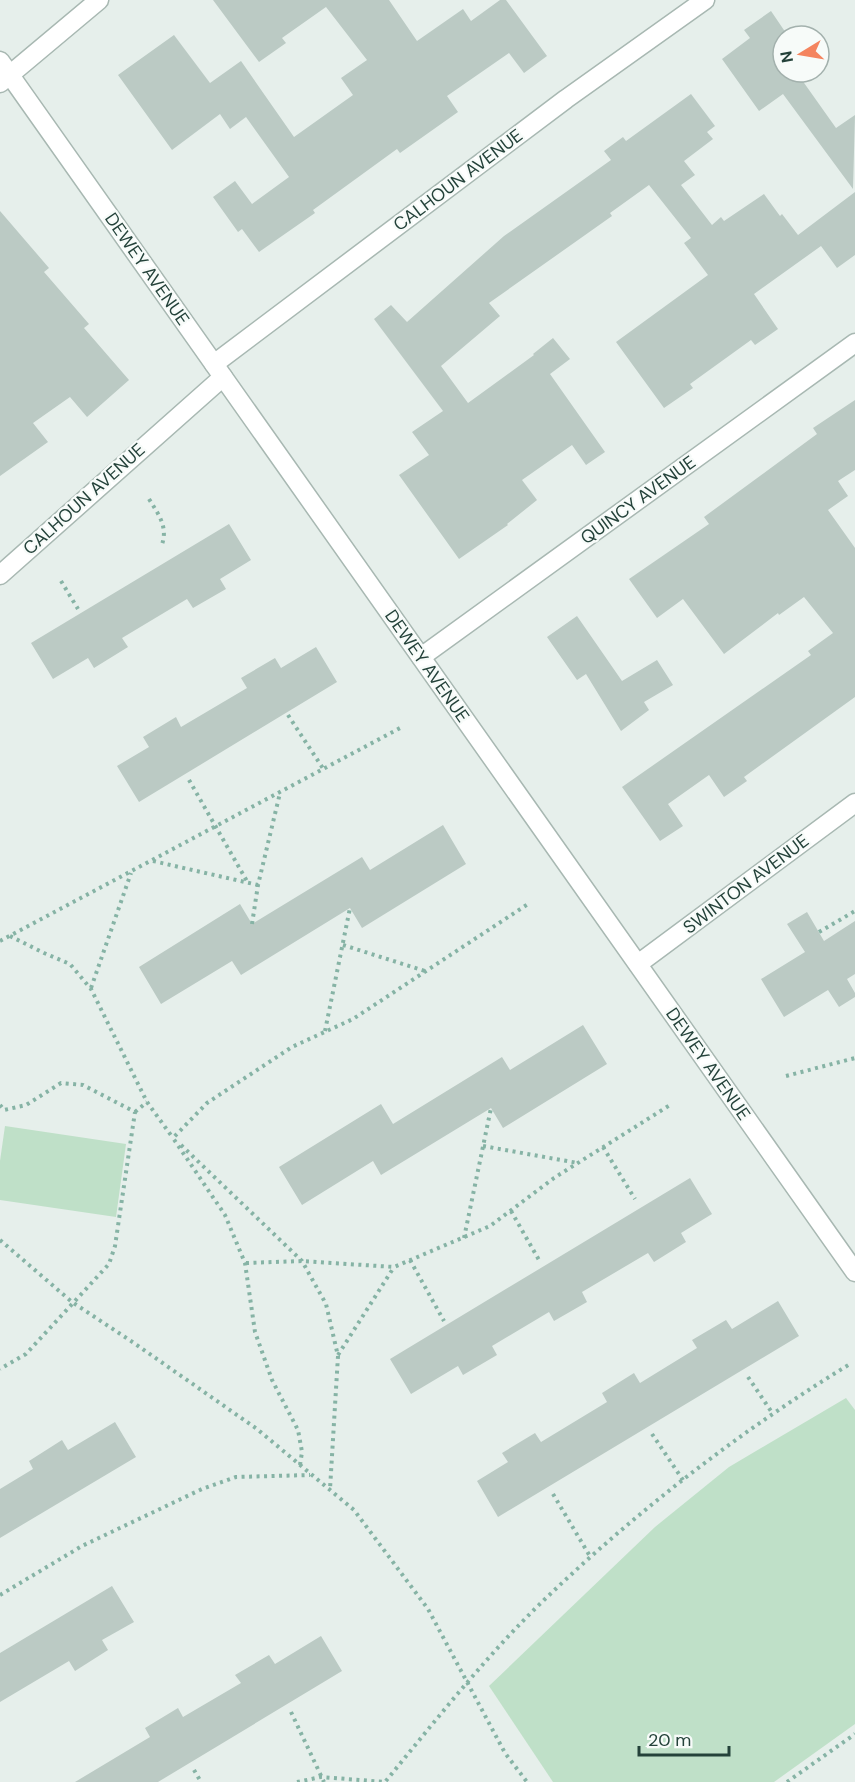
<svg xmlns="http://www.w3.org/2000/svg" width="855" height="1782" font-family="'DM Sans',sans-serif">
  <rect width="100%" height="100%" fill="#e6efeb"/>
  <!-- green -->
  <g fill="#bfe0c8">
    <path d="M 5,1126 L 126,1144 L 116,1217 L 0,1200 L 0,1161 Z"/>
    <path d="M 846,1398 L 855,1410 L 855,1724 L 774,1782 L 553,1782 L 489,1686 L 655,1527 L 729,1467 Z"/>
  </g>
  <!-- building -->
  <g fill="#bbcac4">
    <path d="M 213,0 L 389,0 L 417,41 L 463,9 L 471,21 L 500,0 L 506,0 L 547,56 L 524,73 L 509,53 L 447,96 L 458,112 L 400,153 L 397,149 L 313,210 L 315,213 L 259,252 L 242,229 L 238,232 L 213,197 L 235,181 L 252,204 L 289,177 L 246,117 L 230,129 L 220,114 L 172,150 L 118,75 L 174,35 L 210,83 L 241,61 L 294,137 L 353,95 L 341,78 L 367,60 L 326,7 L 282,38 L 286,43 L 259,62 Z"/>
    <path d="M 771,11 L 788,36 L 783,36 L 783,72 L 799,72 L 797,73 L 836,128 L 855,115 L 853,189 L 783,94 L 759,111 L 722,59 L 750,38 L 744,30 Z"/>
    <path d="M 691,94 L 715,126 L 707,132 L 713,139 L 684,161 L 695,175 L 681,185 L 712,225 L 721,217 L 724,221 L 764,194 L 780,216 L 782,214 L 798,235 L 855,192 L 855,255 L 837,268 L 821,246 L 754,294 L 778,329 L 755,345 L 751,340 L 690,384 L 693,388 L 664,408 L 616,342 L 708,275 L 684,243 L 691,238 L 649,185 L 610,213 L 612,216 L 489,303 L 500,316 L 441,366 L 468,403 L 534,355 L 533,354 L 553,338 L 570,359 L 550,374 L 605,452 L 586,465 L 572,445 L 522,480 L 537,500 L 507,524 L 508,525 L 459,559 L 399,475 L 429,455 L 412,432 L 443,411 L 374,319 L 391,305 L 407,322 L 504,236 L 611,160 L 604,151 L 623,137 L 626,141 Z"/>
    <path d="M 0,211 L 49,268 L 44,272 L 89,324 L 84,328 L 129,380 L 87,417 L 70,397 L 33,423 L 48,442 L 0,476 Z"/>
    <path d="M 855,400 L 855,470 L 838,481 L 848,496 L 828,510 L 855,548 L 855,697 L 744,777 L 747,781 L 724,797 L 709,775 L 668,804 L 683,826 L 660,841 L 622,787 L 811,655 L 808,651 L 833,633 L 804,597 L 779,615 L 778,613 L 724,654 L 683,599 L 657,618 L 629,579 L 709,524 L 704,517 L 817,434 L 813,428 Z"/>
    <path d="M 229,524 L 251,560 L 220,579 L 226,589 L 193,608 L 187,599 L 122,638 L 128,647 L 94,668 L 88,658 L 53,679 L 31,643 Z"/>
    <path d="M 577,616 L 622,681 L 657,660 L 673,685 L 644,702 L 649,710 L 621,731 L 586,674 L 577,680 L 547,637 Z"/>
    <path d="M 316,647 L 337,682 L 139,802 L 117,766 L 149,747 L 143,737 L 176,717 L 181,727 L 247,688 L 241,678 L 275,658 L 281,668 Z"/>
    <path d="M 443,825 L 466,864 L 362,928 L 350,908 L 241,975 L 232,961 L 161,1004 L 139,967 L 240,904 L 252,924 L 362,857 L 370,870 Z"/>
    <path d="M 807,912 L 824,941 L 855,921 L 855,974 L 847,979 L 855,993 L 855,997 L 839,1007 L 828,990 L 784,1017 L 761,979 L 805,952 L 787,924 Z"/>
    <path d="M 583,1025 L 607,1064 L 503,1128 L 491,1108 L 381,1175 L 373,1161 L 302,1205 L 279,1167 L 381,1104 L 393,1124 L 502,1057 L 510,1070 Z"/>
    <path d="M 690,1178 L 712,1214 L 681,1233 L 686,1242 L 654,1262 L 648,1253 L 582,1292 L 587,1302 L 554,1321 L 549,1312 L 492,1346 L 497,1355 L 463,1375 L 458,1366 L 411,1394 L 390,1359 Z"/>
    <path d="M 778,1301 L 799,1336 L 498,1517 L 477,1481 L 508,1462 L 502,1453 L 535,1433 L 541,1442 L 607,1402 L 602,1393 L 634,1373 L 640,1383 L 697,1348 L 692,1340 L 726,1320 L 732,1329 Z"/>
    <path d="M 115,1422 L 136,1457 L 0,1538 L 0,1489 L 33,1469 L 29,1461 L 62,1440 L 68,1450 Z"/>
    <path d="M 112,1586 L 134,1622 L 102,1640 L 108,1650 L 75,1671 L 69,1661 L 0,1702 L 0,1653 Z"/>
    <path d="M 321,1636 L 342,1671 L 158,1782 L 75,1782 L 150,1737 L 145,1728 L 178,1708 L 183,1717 L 241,1683 L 235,1675 L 269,1655 L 275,1664 Z"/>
  </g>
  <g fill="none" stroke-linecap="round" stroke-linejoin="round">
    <defs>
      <g id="minor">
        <path d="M 0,61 L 855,1272"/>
        <path d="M 0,83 L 99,0"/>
        <path d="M 214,364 L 566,99 L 705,0"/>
        <path d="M 0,575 L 223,377"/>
        <path d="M 421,657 L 855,343"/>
        <path d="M 638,964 L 855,803"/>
      </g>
    </defs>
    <!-- minor casing -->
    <use href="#minor" stroke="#a8b8b2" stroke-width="21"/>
    <!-- path -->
    <g stroke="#86b3a5" stroke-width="4" stroke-dasharray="3 4.5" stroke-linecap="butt">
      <path d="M 149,499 C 159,515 169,528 161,547"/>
      <path d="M 61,581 L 78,609"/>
      <path d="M 288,715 L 324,770"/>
      <path d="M 189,780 L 248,883"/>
      <path d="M 153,861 L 258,885"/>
      <path d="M 252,924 L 258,885 L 280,793"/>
      <path d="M 819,932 L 855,911"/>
      <path d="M 10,936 L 44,953 L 70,964 L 91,989 L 147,1102 L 173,1138"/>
      <path d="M 0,941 L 402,727"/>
      <path d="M 343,945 L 425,971"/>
      <path d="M 91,988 L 131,873"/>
      <path d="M 325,1031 L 350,908"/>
      <path d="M 786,1076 L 855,1058"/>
      <path d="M 0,1105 L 4,1110 L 26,1105 L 61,1083 L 83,1085 L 135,1112 L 115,1246 L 109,1264 L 26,1354 L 0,1369"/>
      <path d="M 135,1112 L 147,1102"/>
      <path d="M 181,1145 L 302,1261 L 326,1304 L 338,1356 L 330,1489"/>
      <path d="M 483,1146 L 578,1163"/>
      <path d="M 603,1147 L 635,1199"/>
      <path d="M 511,1211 L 539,1260"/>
      <path d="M 464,1238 L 491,1108"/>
      <path d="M 0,1240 L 72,1302 L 134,1343 L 257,1429 L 354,1510 L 428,1609 L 505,1753 L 527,1782"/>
      <path d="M 410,1260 L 444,1321"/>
      <path d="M 246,1263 L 302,1261 L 394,1267 L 490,1226 L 554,1178 L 670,1105"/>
      <path d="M 338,1355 L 394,1267"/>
      <path d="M 748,1377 L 773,1414"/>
      <path d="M 652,1434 L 683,1480"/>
      <path d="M 300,1465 L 302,1452 L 298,1430 L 272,1380 L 255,1332 L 245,1263 L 225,1215 L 173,1138 L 207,1103 L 292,1047 L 353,1019 L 528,904"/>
      <path d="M 553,1494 L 591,1558"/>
      <path d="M 0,1595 L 82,1546 L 202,1489 L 236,1477 L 310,1475"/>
      <path d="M 291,1712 L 324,1782"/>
      <path d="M 194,1770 L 201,1782"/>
      <path d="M 297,1782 L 321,1777 L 385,1782 C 436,1720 486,1656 544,1600 C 637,1511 740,1431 850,1364"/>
      <path d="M 787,1782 L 855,1734"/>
    </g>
    <!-- minor -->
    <use href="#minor" stroke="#fff" stroke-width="18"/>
  </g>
  <g text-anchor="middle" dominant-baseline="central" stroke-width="4.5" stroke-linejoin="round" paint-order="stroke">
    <!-- street labels -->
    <g font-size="18" fill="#24423a" stroke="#f7fbf9">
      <text transform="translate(458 180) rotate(-37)">CALHOUN AVENUE</text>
      <text transform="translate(147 269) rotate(55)">DEWEY AVENUE</text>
      <text transform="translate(84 499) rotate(-42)">CALHOUN AVENUE</text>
      <text transform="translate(638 500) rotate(-36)">QUINCY AVENUE</text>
      <text transform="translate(427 666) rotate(55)">DEWEY AVENUE</text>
      <text transform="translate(746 884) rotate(-37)">SWINTON AVENUE</text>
      <text transform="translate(708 1064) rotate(55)">DEWEY AVENUE</text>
    </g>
  </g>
  <!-- north arrow -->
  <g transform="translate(801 54) rotate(259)"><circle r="28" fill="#f7fbf9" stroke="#a3b1ad" stroke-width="1.5"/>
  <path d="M0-4.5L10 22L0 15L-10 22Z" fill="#f4845f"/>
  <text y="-9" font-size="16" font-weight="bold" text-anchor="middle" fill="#24423a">N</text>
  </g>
  <!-- scale -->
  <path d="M639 1746v9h90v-9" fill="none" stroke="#24423a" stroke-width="3"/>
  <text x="648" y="1746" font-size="18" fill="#24423a" stroke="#f7fbf9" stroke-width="4.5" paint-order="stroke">20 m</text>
</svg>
